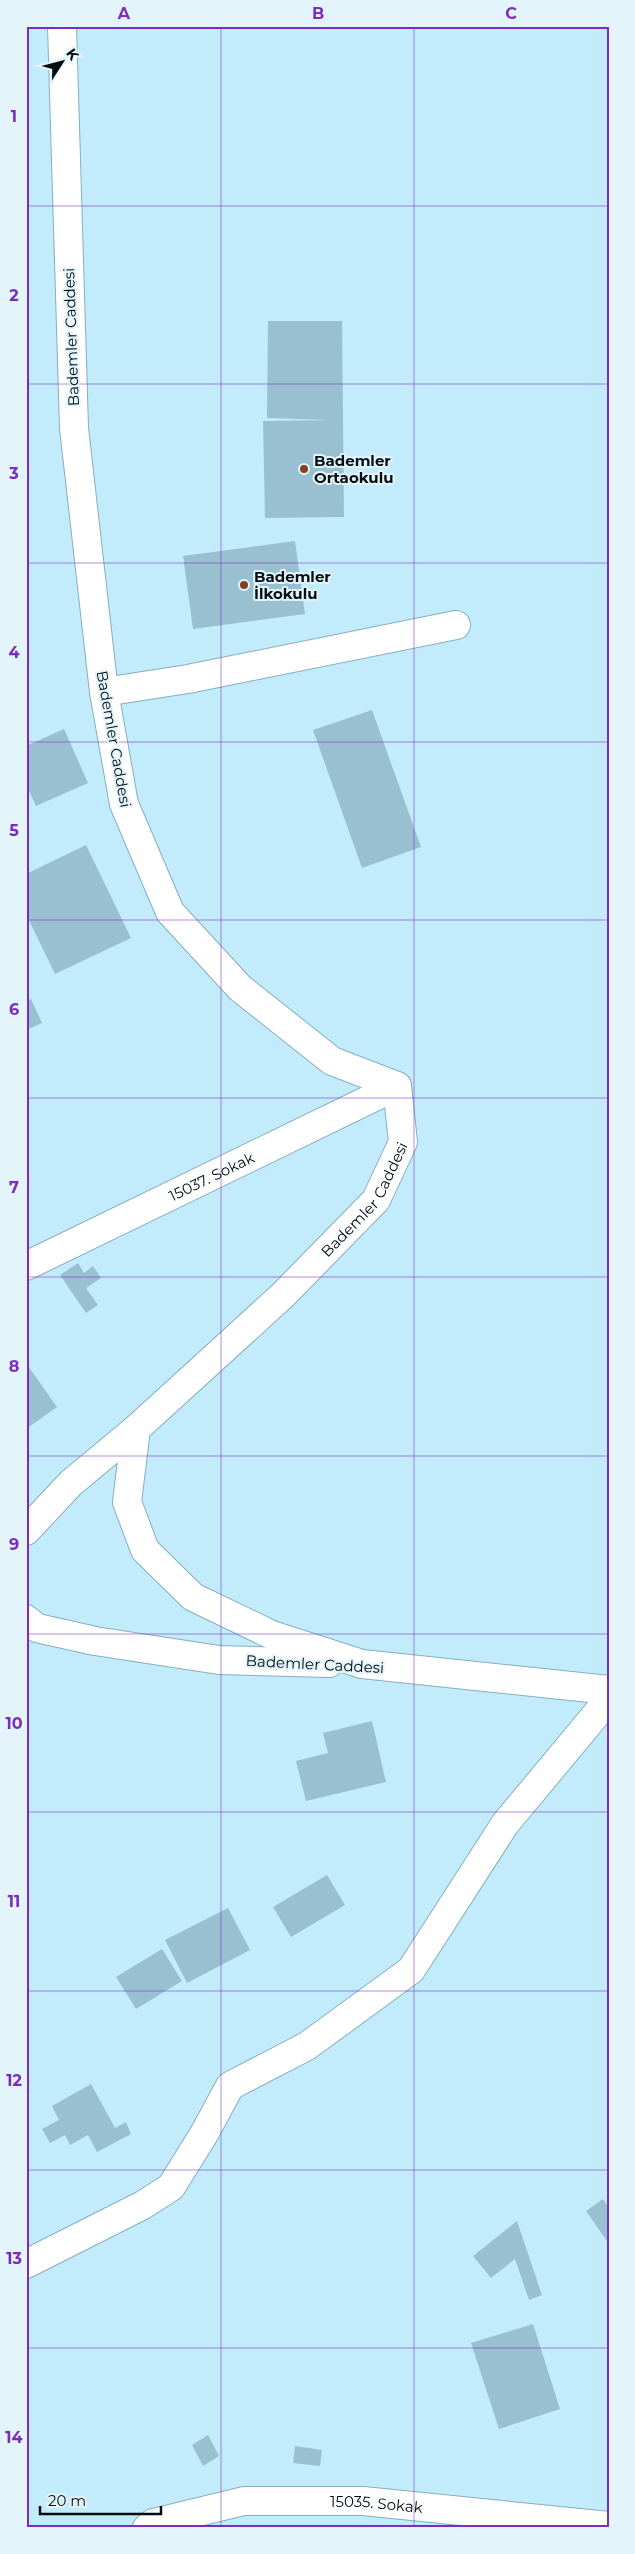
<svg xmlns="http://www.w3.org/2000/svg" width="635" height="2554" font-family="Montserrat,sans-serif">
  <rect width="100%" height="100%" fill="#c2ecfc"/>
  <!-- building -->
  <g fill="#98c0d0">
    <path d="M 268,321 L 342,321 L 344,517 L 265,518 L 263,421 L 329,420 L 267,418 Z"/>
    <path d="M 295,541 L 305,614 L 193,629 L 183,556 Z"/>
    <path d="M 372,710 L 421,847 L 362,868 L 313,730 Z"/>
    <path d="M 64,729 L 88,783 L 36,806 L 26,784 L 26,746 Z"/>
    <path d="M 86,845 L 131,938 L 55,974 L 26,914 L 26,874 Z"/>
    <path d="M 31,999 L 42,1023 L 26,1030 L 26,1001 Z"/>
    <path d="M 78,1263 L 84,1273 L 93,1266 L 101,1278 L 86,1288 L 98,1305 L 86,1313 L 60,1275 Z"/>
    <path d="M 26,1363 L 57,1407 L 26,1429 Z"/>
    <path d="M 372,1721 L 386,1782 L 306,1801 L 296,1761 L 328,1753 L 323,1733 Z"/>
    <path d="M 327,1875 L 345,1905 L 291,1937 L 273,1907 Z"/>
    <path d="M 228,1908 L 250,1950 L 187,1983 L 165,1940 Z"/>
    <path d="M 162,1949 L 182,1981 L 136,2009 L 116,1977 Z"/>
    <path d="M 91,2084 L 115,2128 L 126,2122 L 131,2134 L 97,2152 L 88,2135 L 70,2145 L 65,2135 L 50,2143 L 42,2129 L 59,2120 L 52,2106 Z"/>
    <path d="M 603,2199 L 609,2208 L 609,2244 L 586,2211 Z"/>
    <path d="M 517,2221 L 542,2295 L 529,2300 L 515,2259 L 491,2278 L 473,2256 Z"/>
    <path d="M 533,2324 L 560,2409 L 499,2429 L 471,2343 Z"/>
    <path d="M 208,2435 L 219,2456 L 203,2466 L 192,2445 Z"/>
    <path d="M 295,2446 L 322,2450 L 320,2466 L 293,2463 Z"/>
  </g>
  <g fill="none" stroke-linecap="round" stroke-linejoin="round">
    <defs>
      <g id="minor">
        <path d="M 104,692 L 188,679 L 456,625"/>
        <path id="s1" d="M 26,1266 L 397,1086"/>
        <path d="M 136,1429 L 127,1502 L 145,1550 L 193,1597 L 272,1635 L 362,1664"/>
        <path id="s2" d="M 26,1531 L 71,1483 L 136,1429 L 283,1295 L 376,1200 L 403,1142 L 397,1086 L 332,1061 L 240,988 L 170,912 L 124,804 L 104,692 L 74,428 L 62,26"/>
        <path d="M 26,1619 L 37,1628 L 95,1641 L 219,1660 L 329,1663"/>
        <path d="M 26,2264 L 143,2205 L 171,2187 L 204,2134 L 230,2086 L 307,2046 L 411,1970 L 505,1824 L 609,1699"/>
      </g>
      <g id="tertiary">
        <path d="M 362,1664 L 609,1690"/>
        <path id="s3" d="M 147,2528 L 153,2523 L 244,2501 L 363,2501 L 609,2526"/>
      </g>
    </defs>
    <!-- minor casing -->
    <use href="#minor" stroke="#86aebe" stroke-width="30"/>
    <!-- tertiary casing -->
    <use href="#tertiary" stroke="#86aebe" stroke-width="30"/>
    <!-- minor -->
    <use href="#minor" stroke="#fff" stroke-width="28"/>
    <!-- tertiary -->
    <use href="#tertiary" stroke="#fff" stroke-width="28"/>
  </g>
  <!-- grid -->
  <path fill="none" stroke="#7b2cbf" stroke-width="1" stroke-opacity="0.55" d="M 221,26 L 221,2528M 414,26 L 414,2528M 26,206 L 609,206M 26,384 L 609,384M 26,563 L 609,563M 26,742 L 609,742M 26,920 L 609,920M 26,1098 L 609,1098M 26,1277 L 609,1277M 26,1456 L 609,1456M 26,1634 L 609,1634M 26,1812 L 609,1812M 26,1991 L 609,1991M 26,2170 L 609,2170M 26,2348 L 609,2348"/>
  <!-- markers -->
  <g fill="#863e1f" stroke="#e4f4fb" stroke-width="2">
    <circle cx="304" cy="469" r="5"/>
    <circle cx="244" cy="585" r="5"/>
  </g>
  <g text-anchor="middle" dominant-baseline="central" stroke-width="4" stroke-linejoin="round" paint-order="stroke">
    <!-- street labels -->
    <g font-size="15" fill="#010d13" stroke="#e4f4fb">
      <text transform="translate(71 337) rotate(-92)">Bademler Caddesi</text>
      <text transform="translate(114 739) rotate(80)">Bademler Caddesi</text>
      <text stroke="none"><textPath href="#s1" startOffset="206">15037. Sokak</textPath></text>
      <text stroke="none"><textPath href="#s2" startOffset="476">Bademler Caddesi</textPath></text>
      <text transform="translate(315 1664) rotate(3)">Bademler Caddesi</text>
      <text stroke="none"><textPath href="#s3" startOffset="234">15035. Sokak</textPath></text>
    </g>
    <!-- poi labels -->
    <g font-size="15" font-weight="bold" fill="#010d13" stroke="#e4f4fb" text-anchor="start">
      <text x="314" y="460">Bademler<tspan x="314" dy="17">Ortaokulu</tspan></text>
      <text x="254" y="576">Bademler<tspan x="254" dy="17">İlkokulu</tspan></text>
    </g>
  </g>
  <!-- border -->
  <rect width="635" height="2554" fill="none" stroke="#e4f4fb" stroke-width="55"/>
  <!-- north arrow -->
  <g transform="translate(62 62) rotate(54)" stroke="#e4f4fb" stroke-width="4" paint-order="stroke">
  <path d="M0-4L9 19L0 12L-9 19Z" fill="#010d13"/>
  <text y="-8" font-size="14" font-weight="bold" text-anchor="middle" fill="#010d13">K</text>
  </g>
  <!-- scale -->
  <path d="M40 2506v8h121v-8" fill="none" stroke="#010d13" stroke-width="2.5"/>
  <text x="48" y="2506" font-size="15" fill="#010d13" stroke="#e4f4fb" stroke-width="4" paint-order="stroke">20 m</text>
  <rect x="28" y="28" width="580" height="2498" fill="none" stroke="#7b2cbf" stroke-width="2"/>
  <g font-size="16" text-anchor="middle" font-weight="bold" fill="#7b2cbf">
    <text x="124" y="19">A</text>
    <text x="318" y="19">B</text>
    <text x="511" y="19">C</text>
    <text x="14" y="122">1</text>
    <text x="14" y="301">2</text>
    <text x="14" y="479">3</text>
    <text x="14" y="658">4</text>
    <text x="14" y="836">5</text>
    <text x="14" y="1015">6</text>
    <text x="14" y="1193">7</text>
    <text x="14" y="1372">8</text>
    <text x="14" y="1550">9</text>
    <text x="14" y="1729">10</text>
    <text x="14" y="1907">11</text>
    <text x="14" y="2086">12</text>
    <text x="14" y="2264">13</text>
    <text x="14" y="2443">14</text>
  </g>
</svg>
